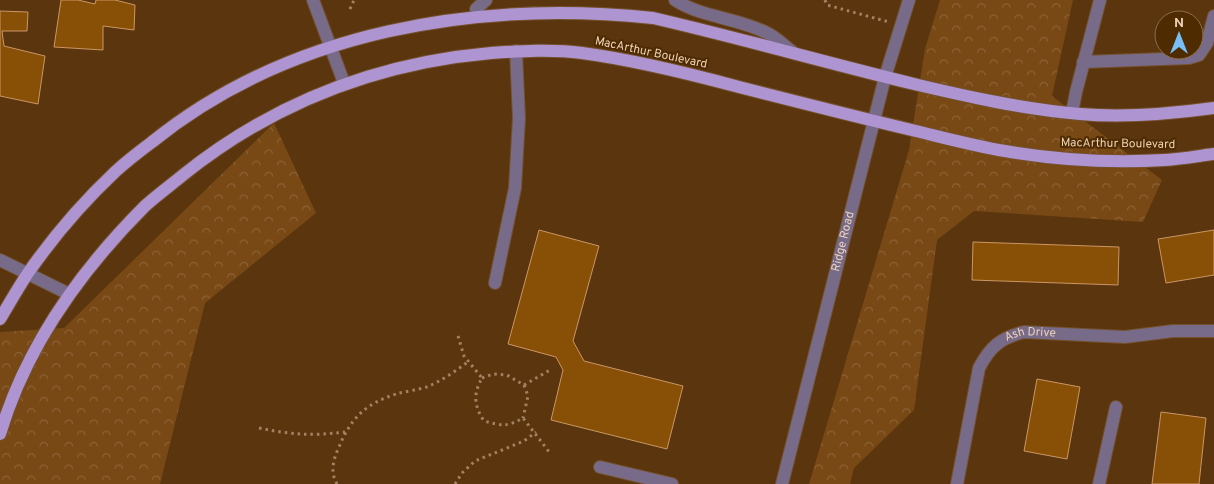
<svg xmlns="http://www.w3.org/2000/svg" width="1214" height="484" font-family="Overpass,sans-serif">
  <defs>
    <pattern id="forest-crowns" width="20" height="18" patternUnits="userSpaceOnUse" patternTransform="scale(1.25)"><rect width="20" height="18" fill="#784915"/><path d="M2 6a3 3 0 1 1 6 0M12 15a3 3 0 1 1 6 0" fill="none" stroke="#8c6235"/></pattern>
  </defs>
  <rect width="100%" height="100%" fill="#5a350e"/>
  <!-- forest -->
  <g fill="url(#forest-crowns)">
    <path d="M 940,0 L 1073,0 L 1052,96 L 1162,180 L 1143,222 L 974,211 L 937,240 L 914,410 L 854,468 L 850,484 L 809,484 L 909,150 L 925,49 Z"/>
    <path d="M 274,123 L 316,213 L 205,303 L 160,484 L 0,484 L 0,332 L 64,328 Z"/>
  </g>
  <!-- building -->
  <g fill="#885007" stroke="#cb9664">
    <path d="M 61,0 L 78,0 L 95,4 L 96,0 L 115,0 L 135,5 L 134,30 L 103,26 L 103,50 L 54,47 Z"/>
    <path d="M 0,11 L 28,12 L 27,31 L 2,31 L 4,46 L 45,56 L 38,104 L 0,96 Z"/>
    <path d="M 539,230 L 599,246 L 573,341 L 584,361 L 683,386 L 667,449 L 551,420 L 563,370 L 556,357 L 508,344 Z"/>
    <path d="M 1214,230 L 1214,275 L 1166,283 L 1158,239 Z"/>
    <path d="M 973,242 L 1119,247 L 1118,285 L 972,280 Z"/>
    <path d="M 1037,379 L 1080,387 L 1067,459 L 1024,451 Z"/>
    <path d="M 1161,412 L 1206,418 L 1199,484 L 1152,484 Z"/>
  </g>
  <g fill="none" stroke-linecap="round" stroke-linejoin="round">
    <defs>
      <g id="minor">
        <path d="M 313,0 L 344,83"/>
        <path d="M 675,0 C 702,18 740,18 769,34 C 778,39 786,47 794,53"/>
        <path d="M 476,9 L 486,0"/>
        <path d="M 1083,62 L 1189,58 L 1199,55 L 1207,43 L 1214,16"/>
        <path d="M 1072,113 L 1076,92 L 1100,0"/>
        <path d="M 0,260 L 69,294"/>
        <path d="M 495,283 L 515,188 L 519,118 L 516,51"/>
        <path d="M 600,467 L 672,484"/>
        <path id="s1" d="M 782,484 L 885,77 L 909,0"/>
        <path id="s2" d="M 957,484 L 979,368 C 990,347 1000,338 1024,332 L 1125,337 L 1173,331 L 1214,331"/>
        <path d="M 1099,484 L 1116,407"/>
      </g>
      <g id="major">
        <path d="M 0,319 C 9,304 18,288 28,273 C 53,237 83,202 116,171 C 127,161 140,151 152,142 C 291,30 477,0 653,18 C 740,38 827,63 914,84 C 969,97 1023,109 1080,114 C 1125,118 1170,114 1214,108"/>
        <path d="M 0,434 C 26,347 81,270 145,206 C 157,195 171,185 183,175 C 273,103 377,63 491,53 C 521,51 552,49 582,53 C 635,60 687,73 739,87 C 798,102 857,117 916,131 C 945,138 975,146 1005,151 C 1057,160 1112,163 1165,160 C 1182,159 1198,156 1214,154"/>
      </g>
    </defs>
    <!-- minor casing -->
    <use href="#minor" stroke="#74512d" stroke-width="14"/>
    <!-- major casing -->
    <use href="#major" stroke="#74512d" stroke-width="14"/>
    <!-- path -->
    <g stroke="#a38262" stroke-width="3" stroke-dasharray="2.5 4" stroke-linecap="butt">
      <path d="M 825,0 L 827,5 L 889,22"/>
      <path d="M 350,9 L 354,0"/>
      <path d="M 458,336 L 464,356 L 482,378 C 473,394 474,406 484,421 C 502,426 507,427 523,418 L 550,453"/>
      <path d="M 482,378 L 493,374 L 507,375 L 524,385 L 528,396 L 523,418"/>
      <path d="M 524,385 L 550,370"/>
      <path d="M 259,428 C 293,435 311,436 345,432"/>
      <path d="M 337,484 C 330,472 333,460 339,447 C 351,418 365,404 396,394 C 406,391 419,390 429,386 C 443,380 457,370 469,361"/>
      <path d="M 455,484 L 462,473 L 475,461 L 524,441 L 536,432"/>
    </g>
    <!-- minor -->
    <use href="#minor" stroke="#776b89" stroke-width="12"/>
    <!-- major -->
    <use href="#major" stroke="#ae94d1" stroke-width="12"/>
  </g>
  <g text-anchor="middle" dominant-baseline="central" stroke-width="4" stroke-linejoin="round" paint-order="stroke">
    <!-- street labels -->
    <g font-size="12" fill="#edd1b8" stroke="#4e2b01">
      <text transform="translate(651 53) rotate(12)">MacArthur Boulevard</text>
      <text transform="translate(1118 144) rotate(1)">MacArthur Boulevard</text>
      <text stroke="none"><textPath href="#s1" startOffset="250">Ridge Road</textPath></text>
      <text stroke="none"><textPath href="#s2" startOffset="184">Ash Drive</textPath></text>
    </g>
  </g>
  <!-- north arrow -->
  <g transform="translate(1179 35)"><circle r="24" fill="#4e2b01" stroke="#8e6d4a"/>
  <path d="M0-4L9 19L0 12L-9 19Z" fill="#78bff7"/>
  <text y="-8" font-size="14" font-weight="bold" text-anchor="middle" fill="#edd1b8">N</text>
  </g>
</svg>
